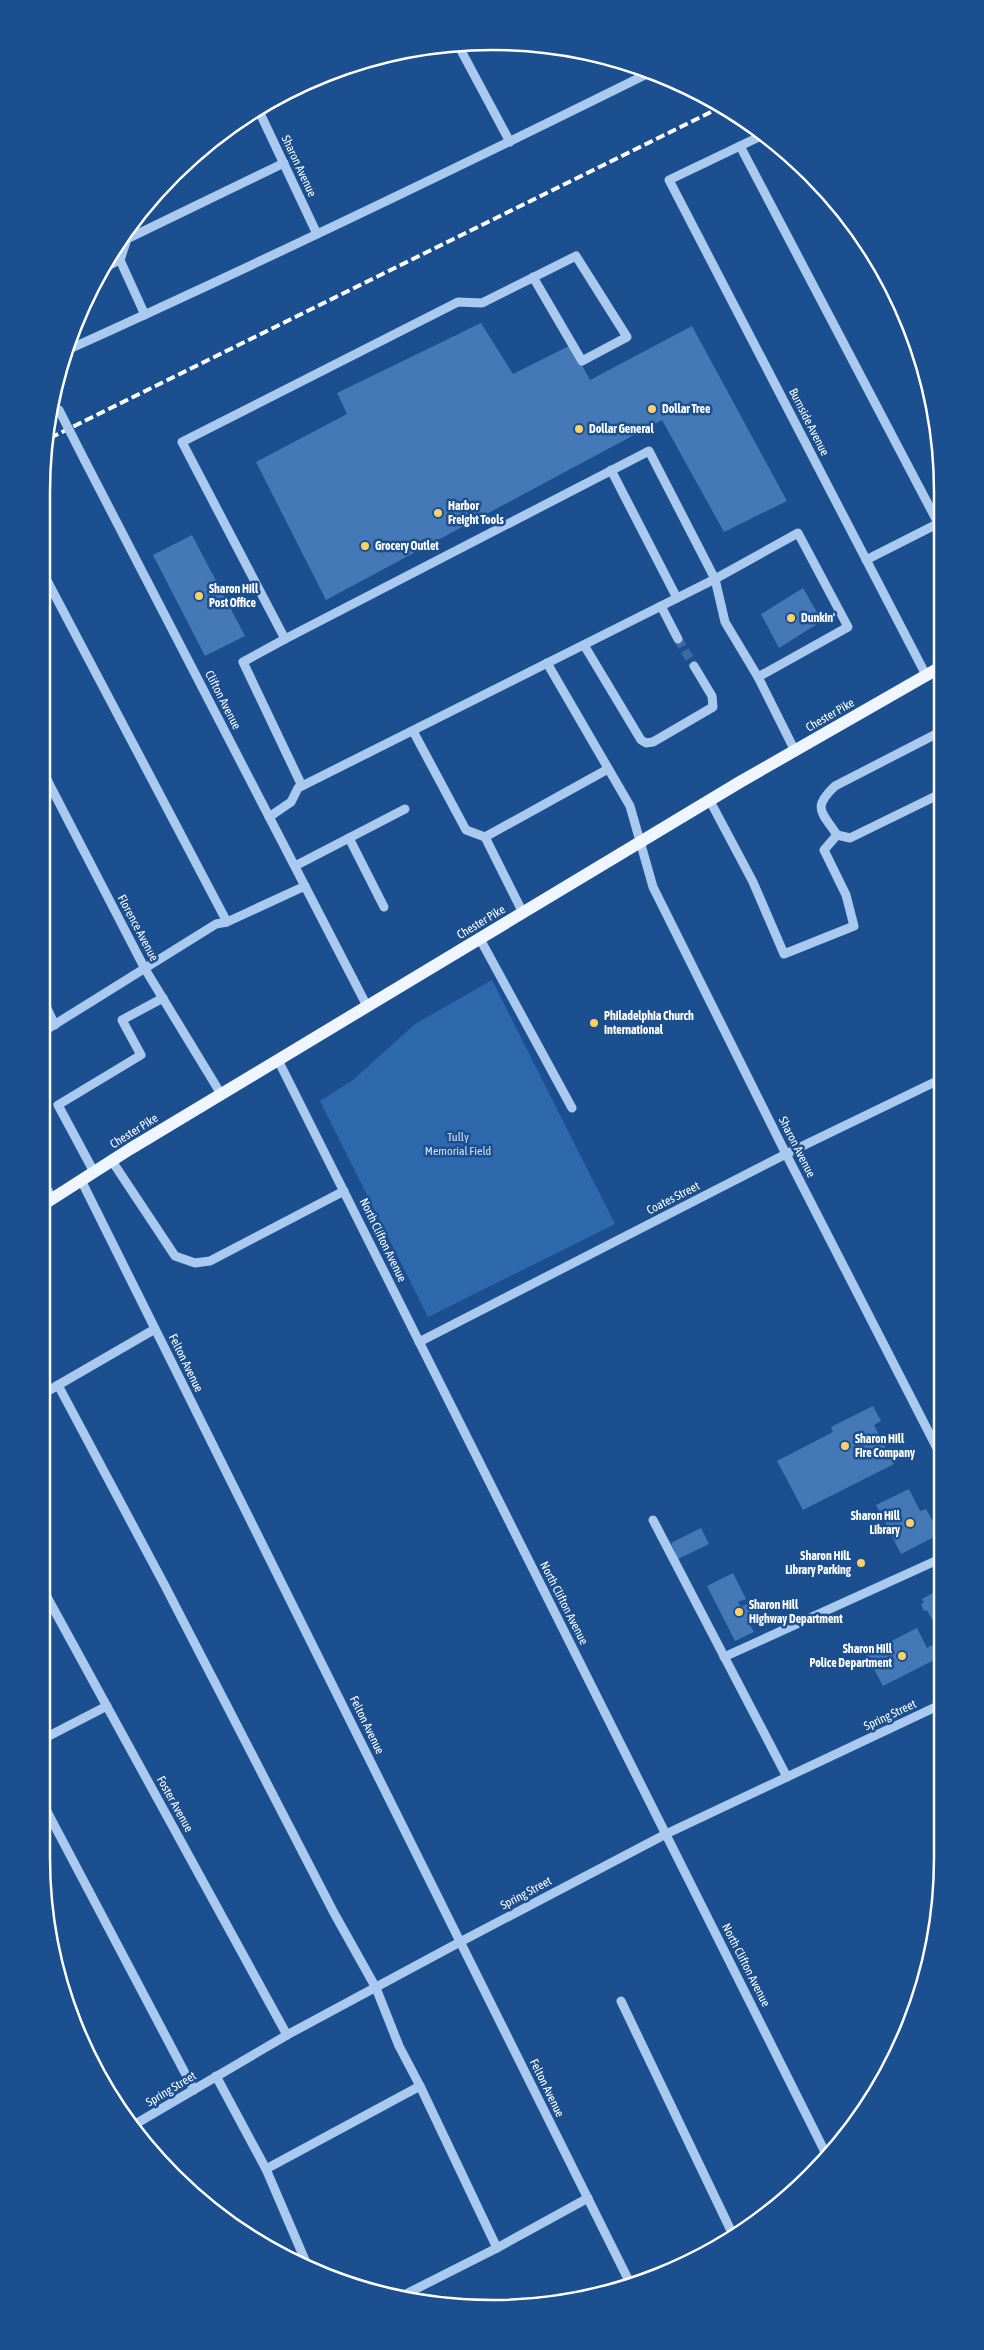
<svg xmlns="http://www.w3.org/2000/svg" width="984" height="2350" font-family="'Asap Condensed',sans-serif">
  <rect width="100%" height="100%" fill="#1b4f8f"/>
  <!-- green -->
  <path fill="#2e69ad" d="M 492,980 L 615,1224 L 428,1317 L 320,1101 L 353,1080 L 415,1024 Z"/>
  <!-- building -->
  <g fill="#4478b7">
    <path d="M 481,323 L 513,374 L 571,345 L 590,380 L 692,326 L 787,501 L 724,532 L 662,420 L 326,600 L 256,462 L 347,414 L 337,393 Z"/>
    <path d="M 192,535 L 245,636 L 205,656 L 153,555 Z"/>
    <path d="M 803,588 L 822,621 L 779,648 L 761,614 Z"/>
    <path d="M 873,1406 L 881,1421 L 874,1425 L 894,1464 L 803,1510 L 777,1461 L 833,1432 L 831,1427 Z"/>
    <path d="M 909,1489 L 920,1511 L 926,1509 L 940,1534 L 901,1554 L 876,1505 Z"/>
    <path d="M 701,1528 L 709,1544 L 678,1559 L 671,1543 Z"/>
    <path d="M 733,1573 L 746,1599 L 738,1602 L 741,1607 L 753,1601 L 761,1616 L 749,1623 L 754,1632 L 735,1641 L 707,1586 Z"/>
    <path d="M 942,1588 L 942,1633 L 940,1634 L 927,1610 L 924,1611 L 921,1604 L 924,1603 L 922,1599 Z"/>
    <path d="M 917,1628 L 927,1648 L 932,1645 L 938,1658 L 883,1686 L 866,1654 Z"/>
  </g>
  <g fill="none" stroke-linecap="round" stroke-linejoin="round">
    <!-- minor-tunnel -->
    <path stroke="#3d69a0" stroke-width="9" stroke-dasharray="9 4.5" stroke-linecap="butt" d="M 678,639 L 694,666"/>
    <!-- minor -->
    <g stroke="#a9c9ee" stroke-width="9">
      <path d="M 457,43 L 510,142"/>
      <path d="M 258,109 L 317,234"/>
      <path d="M 763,135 L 669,180 L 926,675"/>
      <path d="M 740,146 L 938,523"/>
      <path d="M 120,260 L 127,239 L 284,163"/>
      <path d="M 101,269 L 120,260 L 145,315"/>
      <path d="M 65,351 C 262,262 457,168 651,72"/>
      <path d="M 85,461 L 367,1006"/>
      <path d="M 611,470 L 677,598"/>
      <path d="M 866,560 L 939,523"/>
      <path d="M 41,569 L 227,922 L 216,924 L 41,1033"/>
      <path d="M 661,606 L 678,639"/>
      <path d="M 285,639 L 649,451 L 715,579 L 725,622 L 758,677 L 795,751"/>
      <path d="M 584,645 L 641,740 L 646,743 L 653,742 L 713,707 L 712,696 L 694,666"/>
      <path d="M 547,663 L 630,806 L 653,887 L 786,1154 L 942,1458"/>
      <path d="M 413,731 L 466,830 L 485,837 L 523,913"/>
      <path d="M 940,732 L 835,786 C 812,808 821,811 837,835 L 850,838 L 940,794"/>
      <path d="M 41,768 L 145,969 L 221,1094"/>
      <path d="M 302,786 L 243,662 L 285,639 L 182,442 L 458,302 L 482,303 L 576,256 L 627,337 L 582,361 L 533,277"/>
      <path d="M 710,801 L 753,882 L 784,954 L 854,926 L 846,895 L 824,850 L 837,835"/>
      <path d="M 269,817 L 291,802 L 298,788 L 715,579 L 798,533 L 848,627 L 758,677"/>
      <path d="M 485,837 L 608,769"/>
      <path d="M 349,838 L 384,907"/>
      <path d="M 295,866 L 405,809"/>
      <path d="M 227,922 L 305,886"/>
      <path d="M 480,939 L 572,1108"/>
      <path d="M 41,996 L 55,1025"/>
      <path d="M 278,1060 L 827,2156"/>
      <path d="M 112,1161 L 175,1256 L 195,1263 L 210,1261 L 344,1191"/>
      <path d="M 94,1172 L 58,1105 L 141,1055 L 122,1020 L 163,998"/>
      <path d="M 41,1179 L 53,1199"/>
      <path d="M 81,1180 L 629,2281"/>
      <path d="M 419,1342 L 786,1154 L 941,1079"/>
      <path d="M 58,1385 L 164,1584 L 334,1913 L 376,1988 L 399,2046 L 420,2086"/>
      <path d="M 41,1395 L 155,1329"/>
      <path d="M 653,1520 L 787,1777"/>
      <path d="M 41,1586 L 287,2035"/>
      <path d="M 724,1657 L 942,1558"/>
      <path d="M 41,1740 L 107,1706"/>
      <path d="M 41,1800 L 194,2090"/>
      <path d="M 621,2001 L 734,2237"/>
      <path d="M 216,2076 L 266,2169 L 308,2267"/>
      <path d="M 132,2126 L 287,2035 L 460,1942 L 666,1834 L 942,1704"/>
      <path d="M 266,2169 L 420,2086 L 497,2248 L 400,2297"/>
      <path d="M 497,2248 L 588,2198"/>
    </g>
    <!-- major -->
    <path stroke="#f0f6ff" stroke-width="12" d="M 41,1206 L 130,1149 L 740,782 L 939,668"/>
    <!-- rail -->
    <path stroke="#fff" stroke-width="4" stroke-dasharray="9 4" stroke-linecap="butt" d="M 50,438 L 721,107"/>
    <!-- minor-bridge -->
    <path stroke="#a9c9ee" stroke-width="9" d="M 59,410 L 85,461"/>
  </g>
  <!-- markers -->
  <g fill="#ffd166" stroke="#1b4f8f" stroke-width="2">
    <circle cx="652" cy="409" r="5"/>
    <circle cx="579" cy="429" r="5"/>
    <circle cx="438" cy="513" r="5"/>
    <circle cx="365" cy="546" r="5"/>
    <circle cx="199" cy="596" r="5"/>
    <circle cx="791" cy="618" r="5"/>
    <circle cx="594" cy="1023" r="5"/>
    <circle cx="845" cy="1446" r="5"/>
    <circle cx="910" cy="1523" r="5"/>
    <circle cx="861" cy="1563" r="5"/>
    <circle cx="739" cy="1612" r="5"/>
    <circle cx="902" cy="1656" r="5"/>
  </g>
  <g text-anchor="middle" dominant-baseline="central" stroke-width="5" stroke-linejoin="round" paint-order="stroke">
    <!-- street labels -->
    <g font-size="12" fill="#fff" stroke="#1b4f8f">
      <text transform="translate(299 166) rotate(65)">Sharon Avenue</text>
      <text transform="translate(809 422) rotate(63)">Burnside Avenue</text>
      <text transform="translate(223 700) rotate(63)">Clifton Avenue</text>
      <text transform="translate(830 715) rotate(-30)">Chester Pike</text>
      <text transform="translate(481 922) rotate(-31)">Chester Pike</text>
      <text transform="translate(138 928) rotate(62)">Florence Avenue</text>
      <text transform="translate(134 1131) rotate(-32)">Chester Pike</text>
      <text transform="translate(797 1147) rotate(63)">Sharon Avenue</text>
      <text transform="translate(673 1198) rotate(-27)">Coates Street</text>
      <text transform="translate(383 1240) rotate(64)">North Clifton Avenue</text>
      <text transform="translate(186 1363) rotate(64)">Felton Avenue</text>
      <text transform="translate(564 1603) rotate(63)">North Clifton Avenue</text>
      <text transform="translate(890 1715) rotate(-25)">Spring Street</text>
      <text transform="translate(367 1725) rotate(64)">Felton Avenue</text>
      <text transform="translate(175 1804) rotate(61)">Foster Avenue</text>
      <text transform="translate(526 1893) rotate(-28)">Spring Street</text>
      <text transform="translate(746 1965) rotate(63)">North Clifton Avenue</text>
      <text transform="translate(547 2088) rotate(64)">Felton Avenue</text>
      <text transform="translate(171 2089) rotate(-31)">Spring Street</text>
    </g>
    <!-- poi labels -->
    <g font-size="12" font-weight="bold" fill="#fff" stroke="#1b4f8f" text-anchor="start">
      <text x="662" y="409">Dollar Tree</text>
      <text x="589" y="429">Dollar General</text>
      <text x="448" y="506">Harbor<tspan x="448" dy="14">Freight Tools</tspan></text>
      <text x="375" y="546">Grocery Outlet</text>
      <text x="209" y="589">Sharon Hill<tspan x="209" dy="14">Post Office</tspan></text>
      <text x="801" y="618">Dunkin'</text>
      <text x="604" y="1016">Philadelphia Church<tspan x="604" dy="14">International</tspan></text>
      <text x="855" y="1439">Sharon Hill<tspan x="855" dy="14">Fire Company</tspan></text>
      <text x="900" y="1516" text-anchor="end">Sharon Hill<tspan x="900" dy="14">Library</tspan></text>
      <text x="851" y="1556" text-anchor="end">Sharon HilL<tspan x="851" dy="14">Library Parking</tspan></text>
      <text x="749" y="1605">Sharon Hill<tspan x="749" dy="14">Highway Department</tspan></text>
      <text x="892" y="1649" text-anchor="end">Sharon Hill<tspan x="892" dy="14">Police Department</tspan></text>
    </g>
    <!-- park labels -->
    <g font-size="12" fill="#cfe3fa" stroke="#1b4f8f">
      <text x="458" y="1137">Tully<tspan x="458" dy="14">Memorial Field</tspan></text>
    </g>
  </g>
  <!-- crop -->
  <path d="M0 0H984V2350H0ZM492 50H492A442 442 0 0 1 934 492V1858A442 442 0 0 1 492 2300H492A442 442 0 0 1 50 1858V492A442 442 0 0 1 492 50Z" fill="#1b4f8f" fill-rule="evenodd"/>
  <path fill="none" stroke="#fff" stroke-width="2.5" d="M492 50H492A442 442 0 0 1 934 492V1858A442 442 0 0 1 492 2300H492A442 442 0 0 1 50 1858V492A442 442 0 0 1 492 50Z"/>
</svg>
